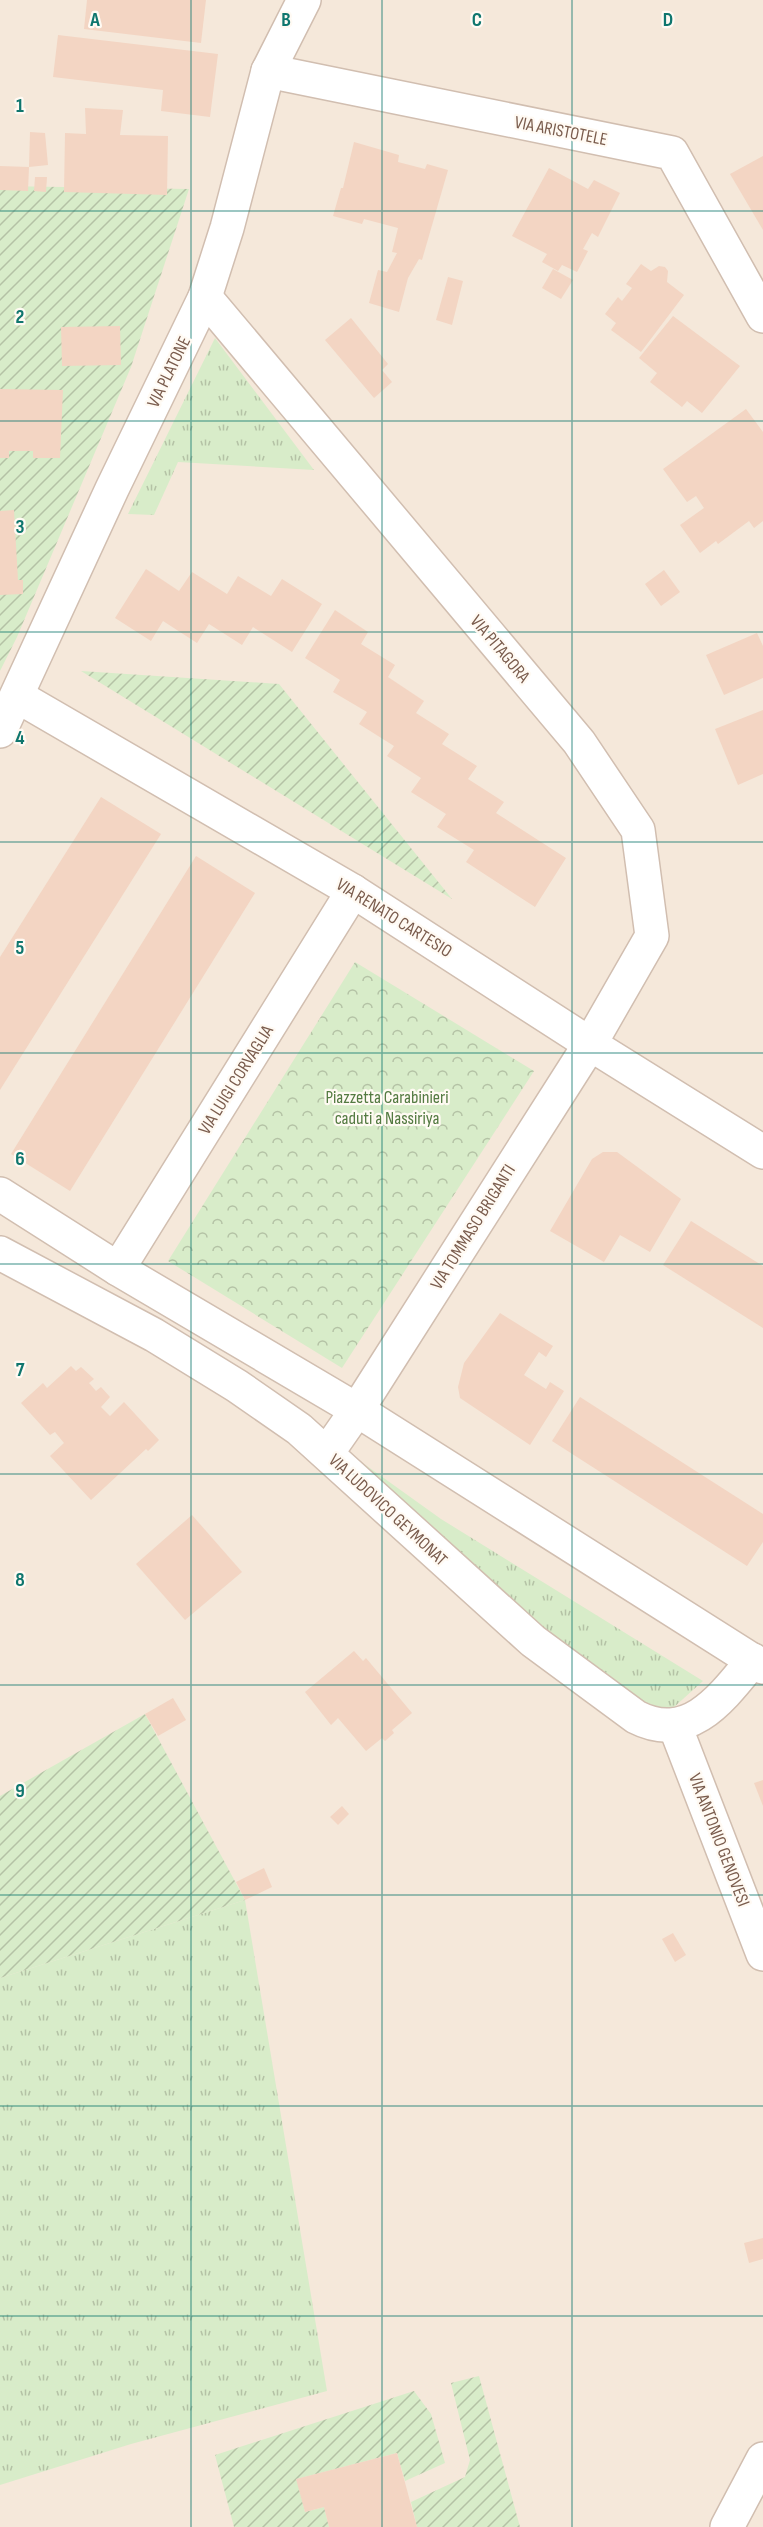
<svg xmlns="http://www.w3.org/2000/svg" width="763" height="2527" font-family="'Sofia Sans Condensed',sans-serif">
  <defs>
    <pattern id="grass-tufts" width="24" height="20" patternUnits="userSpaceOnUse" patternTransform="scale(1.5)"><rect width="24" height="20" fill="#d8ecc9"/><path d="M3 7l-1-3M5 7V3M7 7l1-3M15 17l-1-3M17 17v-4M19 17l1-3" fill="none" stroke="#b4c2a5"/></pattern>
    <pattern id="park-crowns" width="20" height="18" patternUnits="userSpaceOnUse" patternTransform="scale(1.5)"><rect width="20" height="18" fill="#d8ecc9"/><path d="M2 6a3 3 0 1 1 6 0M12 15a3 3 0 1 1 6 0" fill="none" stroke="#b4c2a5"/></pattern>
    <pattern id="garden-furrows" width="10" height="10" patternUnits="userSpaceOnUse" patternTransform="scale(1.5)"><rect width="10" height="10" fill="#d8ecc9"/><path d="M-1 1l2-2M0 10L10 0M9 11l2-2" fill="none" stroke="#b4c2a5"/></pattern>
  </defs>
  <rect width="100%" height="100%" fill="#fdf6ec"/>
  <!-- residential -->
  <rect fill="#f5e8da" x="0" y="0" width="763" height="2527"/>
  <!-- grass -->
  <g fill="url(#grass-tufts)">
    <path d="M 215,338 L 314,470 L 178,462 L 154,515 L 128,514 Z"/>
    <path d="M 360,1461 L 441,1519 L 703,1681 L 673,1708 L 645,1708 L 546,1638 L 358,1471 Z"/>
    <path d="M 245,1900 L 327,2391 L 131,2444 L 0,2485 L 0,1978 Z"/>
  </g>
  <!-- park -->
  <path fill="url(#park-crowns)" d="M 355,962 L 534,1071 L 342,1368 L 168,1261 Z"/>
  <!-- garden -->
  <g fill="url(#garden-furrows)">
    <path d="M 0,186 L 189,189 L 131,367 L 17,637 L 0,671 Z"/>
    <path d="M 81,671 L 279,684 L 452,899 Z"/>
    <path d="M 145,1714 L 245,1900 L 0,1978 L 0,1796 Z"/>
    <path d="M 479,2376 L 520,2527 L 417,2527 L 411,2502 L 465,2477 L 470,2460 L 451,2383 Z"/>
    <path d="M 414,2391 L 431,2414 L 445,2463 L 405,2481 L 397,2453 L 297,2479 L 305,2512 L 324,2507 L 329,2527 L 234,2527 L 215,2455 Z"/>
  </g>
  <!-- building -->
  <g fill="#f3d5c3">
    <path d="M 87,0 L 206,0 L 201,43 L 84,29 Z"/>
    <path d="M 58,35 L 218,54 L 210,117 L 161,111 L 163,90 L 53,77 Z"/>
    <path d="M 85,108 L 123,110 L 120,135 L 168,136 L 167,195 L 64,192 L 65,133 L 86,134 Z"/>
    <path d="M 30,132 L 45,133 L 48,165 L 29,167 Z"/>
    <path d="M 354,142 L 399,155 L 398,162 L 425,169 L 427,164 L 448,170 L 422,260 L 419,259 L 408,278 L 399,312 L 369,303 L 378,270 L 387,272 L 397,253 L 392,252 L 398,228 L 364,219 L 362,224 L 333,216 L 341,188 L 343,188 Z"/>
    <path d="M 763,156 L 763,230 L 730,174 Z"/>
    <path d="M 0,166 L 29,167 L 28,191 L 0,190 Z"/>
    <path d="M 549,168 L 588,189 L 594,180 L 620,193 L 598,237 L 592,233 L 583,249 L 588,251 L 577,272 L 562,265 L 558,271 L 542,262 L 547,254 L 512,236 Z"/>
    <path d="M 35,177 L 47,177 L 46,192 L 34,191 Z"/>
    <path d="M 641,264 L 651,271 L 659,266 L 665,267 L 668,271 L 667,282 L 684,295 L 641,352 L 611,330 L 616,323 L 605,314 L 618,297 L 622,301 L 632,288 L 626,284 Z"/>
    <path d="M 553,269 L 573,280 L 561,299 L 542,288 Z"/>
    <path d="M 448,277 L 463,281 L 452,325 L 436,320 Z"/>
    <path d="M 673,316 L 740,366 L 702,413 L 687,401 L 682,407 L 650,382 L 657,373 L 639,358 Z"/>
    <path d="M 351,318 L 388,364 L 382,370 L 392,382 L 374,398 L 325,340 Z"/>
    <path d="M 120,326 L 121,365 L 62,366 L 61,327 Z"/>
    <path d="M 0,389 L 63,390 L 60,458 L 33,458 L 33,451 L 9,451 L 9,458 L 0,458 Z"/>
    <path d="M 746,409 L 763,432 L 763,521 L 754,528 L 749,521 L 718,544 L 716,541 L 700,553 L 680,525 L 704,508 L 696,496 L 687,502 L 663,469 Z"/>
    <path d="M 14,510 L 18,580 L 23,580 L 23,594 L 0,595 L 0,511 Z"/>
    <path d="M 146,569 L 179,591 L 192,572 L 227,594 L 238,576 L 271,596 L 282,579 L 322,604 L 292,652 L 253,627 L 242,645 L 209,624 L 197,643 L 163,621 L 151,641 L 115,618 Z"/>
    <path d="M 664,570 L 680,592 L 661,606 L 645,584 Z"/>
    <path d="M 335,610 L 368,632 L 361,644 L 395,665 L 388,677 L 424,701 L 416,713 L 449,734 L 442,744 L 477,766 L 468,779 L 504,802 L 496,813 L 566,858 L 535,907 L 466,862 L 474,850 L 437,827 L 446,814 L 411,792 L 421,778 L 387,756 L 394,746 L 359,724 L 367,712 L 333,692 L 340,680 L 305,658 Z"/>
    <path d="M 757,633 L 763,646 L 763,678 L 724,695 L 706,655 Z"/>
    <path d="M 763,710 L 763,774 L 738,785 L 715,729 Z"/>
    <path d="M 101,797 L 161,834 L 0,1090 L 0,957 Z"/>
    <path d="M 196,856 L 255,893 L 70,1191 L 11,1154 Z"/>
    <path d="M 603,1152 L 617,1152 L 681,1199 L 650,1252 L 620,1235 L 604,1262 L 550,1231 L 592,1159 Z"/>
    <path d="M 691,1221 L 763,1266 L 763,1328 L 663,1265 Z"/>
    <path d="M 500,1313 L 553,1346 L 546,1357 L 539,1352 L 524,1375 L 546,1389 L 550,1382 L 564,1391 L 530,1445 L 460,1398 L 458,1387 L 464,1363 Z"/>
    <path d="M 71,1366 L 76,1371 L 81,1367 L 94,1379 L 89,1383 L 96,1391 L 101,1387 L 110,1397 L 101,1407 L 110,1416 L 124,1402 L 159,1440 L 148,1451 L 146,1449 L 91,1500 L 50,1456 L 64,1443 L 55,1432 L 50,1435 L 21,1403 L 43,1383 L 47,1388 Z"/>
    <path d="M 580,1397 L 763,1514 L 763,1542 L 747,1566 L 552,1441 Z"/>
    <path d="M 192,1515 L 242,1572 L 185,1620 L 136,1564 Z"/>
    <path d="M 354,1651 L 363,1661 L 366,1658 L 412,1713 L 392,1730 L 394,1733 L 385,1741 L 382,1738 L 366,1751 L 338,1718 L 331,1725 L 305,1692 Z"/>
    <path d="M 173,1698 L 186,1720 L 158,1736 L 145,1714 Z"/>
    <path d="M 763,1780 L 763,1806 L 754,1783 Z"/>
    <path d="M 342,1806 L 349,1814 L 338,1825 L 330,1817 Z"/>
    <path d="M 264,1868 L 272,1887 L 245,1900 L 236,1882 Z"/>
    <path d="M 673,1933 L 686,1955 L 675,1962 L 662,1939 Z"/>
    <path d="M 763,2238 L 763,2259 L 749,2263 L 744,2243 Z"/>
    <path d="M 397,2453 L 417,2527 L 329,2527 L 324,2507 L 305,2512 L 296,2479 Z"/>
  </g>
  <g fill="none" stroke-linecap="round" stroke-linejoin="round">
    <defs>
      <g id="minor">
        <path d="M 268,71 L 672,153 L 763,316"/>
        <path d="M 205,297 L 579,742 L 638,830 L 652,936 L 590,1044 L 357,1410 L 327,1453"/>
        <path d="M 17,696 L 353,891 L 590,1044 L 763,1152"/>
        <path d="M 0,731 L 112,489 L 205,297 L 227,228 L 268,71 L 304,0"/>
        <path d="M 0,1194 L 118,1269 L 357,1410 L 763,1667"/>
        <path d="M 0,1253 L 154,1335 L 237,1386 L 299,1429 L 533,1641 L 636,1717 C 689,1744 722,1698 753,1660"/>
        <path d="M 118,1269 L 353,891"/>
        <path d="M 675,1726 L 763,1954"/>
        <path d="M 727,2527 L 763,2459"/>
      </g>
    </defs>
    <!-- minor casing -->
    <use href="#minor" stroke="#d1beb0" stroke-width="36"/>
    <!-- minor -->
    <use href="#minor" stroke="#fff" stroke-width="33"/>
  </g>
  <!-- grid -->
  <path fill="none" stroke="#0f766e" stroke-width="1.5" stroke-opacity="0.55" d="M 191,0 L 191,2527M 382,0 L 382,2527M 572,0 L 572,2527M 0,211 L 763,211M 0,421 L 763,421M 0,632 L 763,632M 0,842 L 763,842M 0,1053 L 763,1053M 0,1264 L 763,1264M 0,1474 L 763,1474M 0,1685 L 763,1685M 0,1895 L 763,1895M 0,2106 L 763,2106M 0,2316 L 763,2316"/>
  <g text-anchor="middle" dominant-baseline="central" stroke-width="4.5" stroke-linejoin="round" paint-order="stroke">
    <!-- street labels -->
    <g font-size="18" fill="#7a5c4d" stroke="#fffaf3">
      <text transform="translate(561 131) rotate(11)">VIA ARISTOTELE</text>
      <text transform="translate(169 372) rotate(-64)">VIA PLATONE</text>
      <text transform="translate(500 649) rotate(50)">VIA PITAGORA</text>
      <text transform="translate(394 918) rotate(32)">VIA RENATO CARTESIO</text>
      <text transform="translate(236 1080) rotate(-58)">VIA LUIGI CORVAGLIA</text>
      <text transform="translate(473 1227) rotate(-58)">VIA TOMMASO BRIGANTI</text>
      <text transform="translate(388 1510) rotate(43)">VIA LUDOVICO GEYMONAT</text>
      <text transform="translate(719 1840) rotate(69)">VIA ANTONIO GENOVESI</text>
    </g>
    <!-- park labels -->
    <g font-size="18" fill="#537a41" stroke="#fffaf3">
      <text x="387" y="1097">Piazzetta Carabinieri<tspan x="387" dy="21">caduti a Nassiriya</tspan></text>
    </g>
  </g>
  <g font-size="20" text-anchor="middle" font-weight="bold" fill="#0f766e" stroke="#fffaf3" stroke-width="4.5" stroke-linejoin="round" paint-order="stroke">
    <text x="95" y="26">A</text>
    <text x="286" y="26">B</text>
    <text x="477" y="26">C</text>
    <text x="668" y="26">D</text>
    <text x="20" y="112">1</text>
    <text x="20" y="323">2</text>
    <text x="20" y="533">3</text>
    <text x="20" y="744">4</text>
    <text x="20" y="954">5</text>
    <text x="20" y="1165">6</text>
    <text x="20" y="1376">7</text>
    <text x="20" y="1586">8</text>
    <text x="20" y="1797">9</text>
  </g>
</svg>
